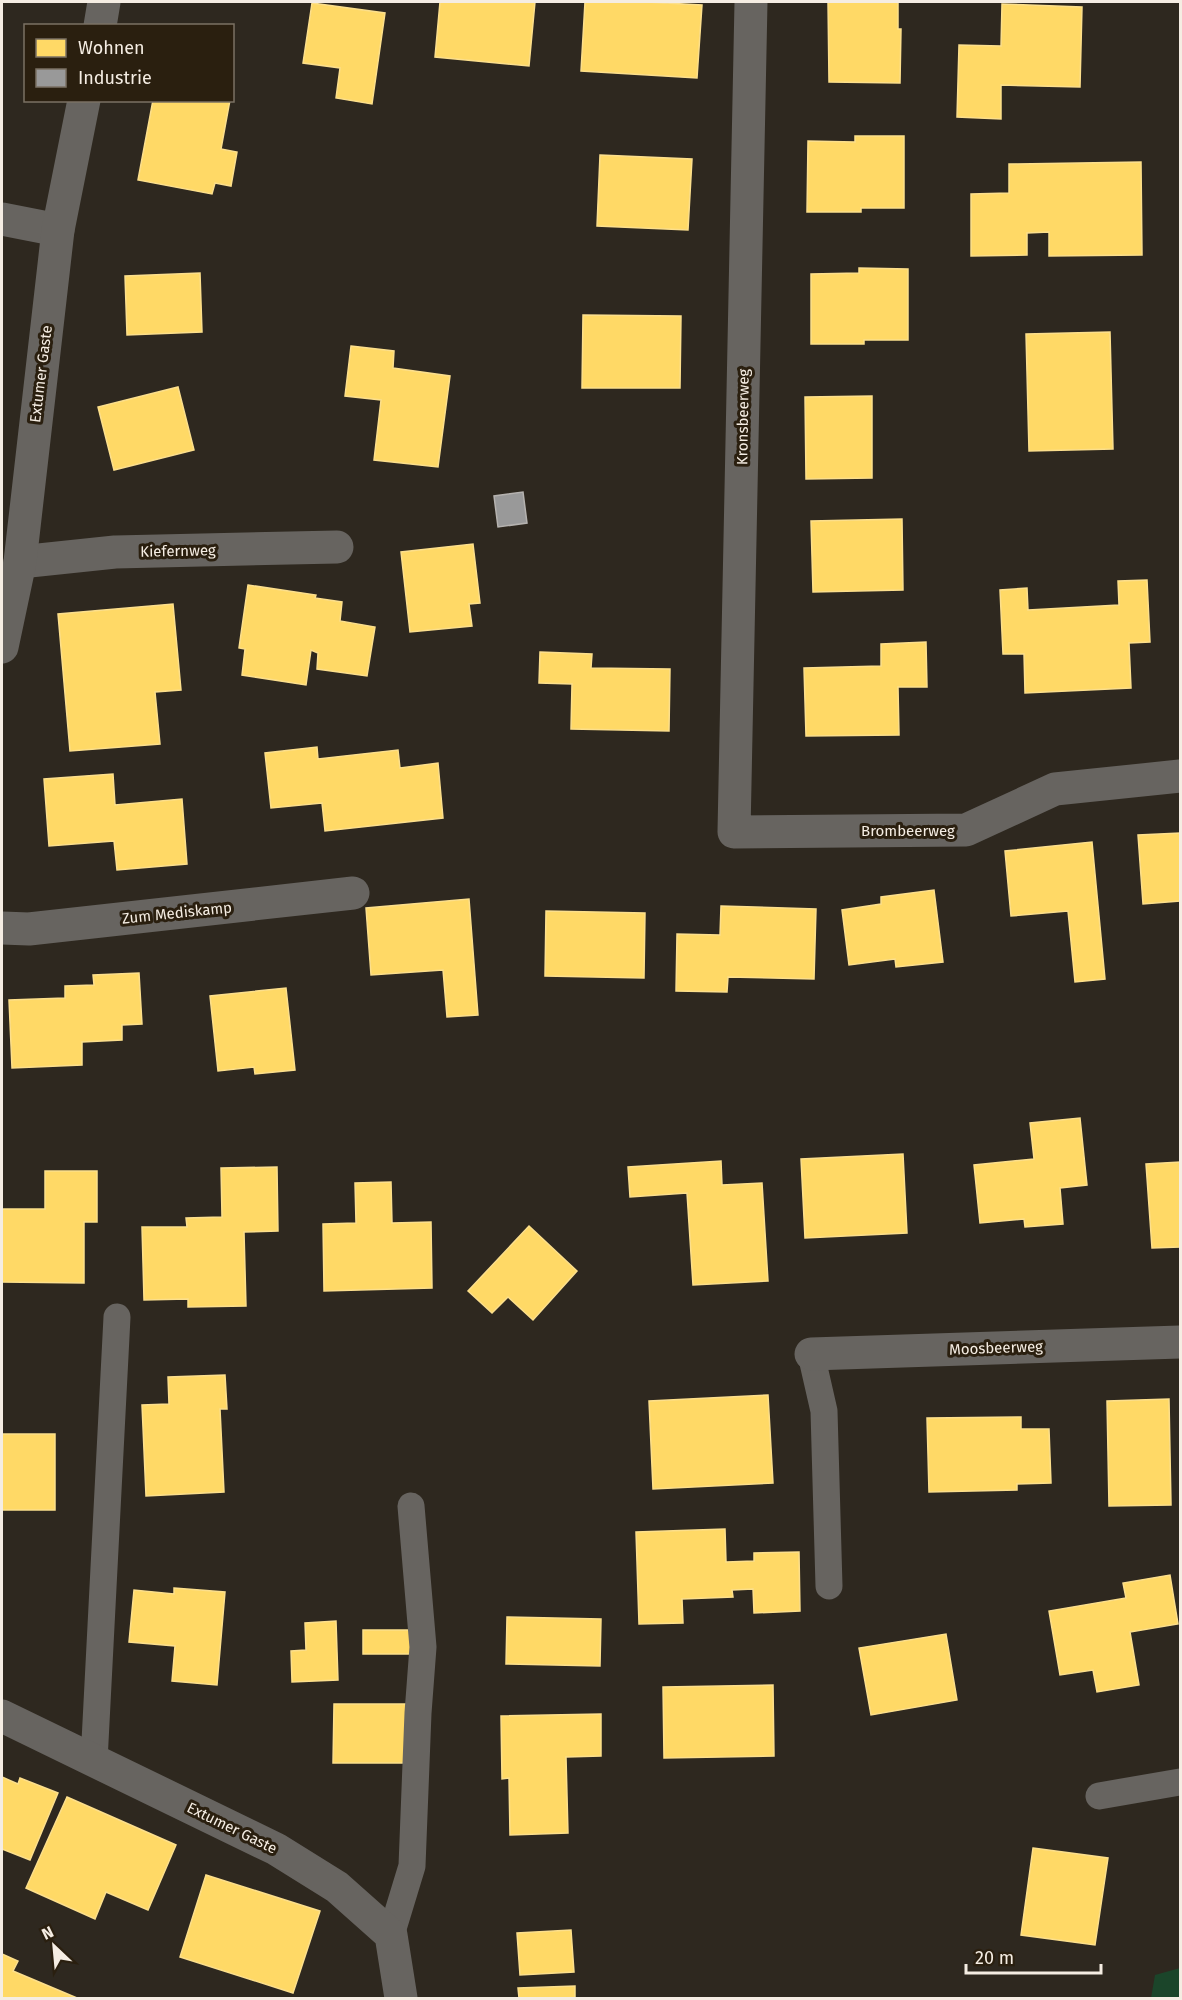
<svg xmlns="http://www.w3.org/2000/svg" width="1182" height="2000" font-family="'Fira Sans',sans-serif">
  <rect width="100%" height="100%" fill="#2e281f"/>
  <!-- green -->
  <path fill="#1b452a" d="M 1180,1968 L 1180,1998 L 1151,1998 L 1155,1975 Z"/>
  <!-- homes -->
  <g fill="#ffd966" stroke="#fcdf8c" stroke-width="1.5">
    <path d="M 440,2 L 535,2 L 529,66 L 435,57 Z"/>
    <path d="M 585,2 L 647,2 L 702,5 L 697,78 L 581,71 Z"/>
    <path d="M 828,2 L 898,2 L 898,29 L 901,29 L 900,83 L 829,82 Z"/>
    <path d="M 312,3 L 385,13 L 372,104 L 336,98 L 340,68 L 303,63 Z"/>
    <path d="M 1002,4 L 1082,7 L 1080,87 L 1001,85 L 1001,119 L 957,117 L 959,45 L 1001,46 Z"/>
    <path d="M 153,100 L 230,100 L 221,149 L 237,152 L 231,186 L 215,183 L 212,194 L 138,180 Z"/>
    <path d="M 855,136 L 904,136 L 904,208 L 861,208 L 861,212 L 807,212 L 808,141 L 855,142 Z"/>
    <path d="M 600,155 L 692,159 L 688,230 L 597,226 Z"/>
    <path d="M 1141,162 L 1142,255 L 1049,256 L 1049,232 L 1027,233 L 1027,255 L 971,256 L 971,194 L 1009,193 L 1009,164 Z"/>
    <path d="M 859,268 L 908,269 L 908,340 L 864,340 L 864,344 L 811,344 L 811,274 L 859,273 Z"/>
    <path d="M 200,273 L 202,332 L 127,335 L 125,276 Z"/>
    <path d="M 583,315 L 681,316 L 680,388 L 582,388 Z"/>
    <path d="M 1110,332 L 1113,449 L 1029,451 L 1026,334 Z"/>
    <path d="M 351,346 L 394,351 L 393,368 L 450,376 L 438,467 L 374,460 L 381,400 L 345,396 Z"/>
    <path d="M 178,387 L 194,450 L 114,470 L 98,407 Z"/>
    <path d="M 872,396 L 872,478 L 806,479 L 805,397 Z"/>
    <path d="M 902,519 L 903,590 L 813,592 L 811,521 Z"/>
    <path d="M 473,544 L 480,603 L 469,604 L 472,626 L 410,632 L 401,552 Z"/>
    <path d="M 1147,580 L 1150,642 L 1129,643 L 1131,688 L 1025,693 L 1024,654 L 1003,654 L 1000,590 L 1027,588 L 1028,610 L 1119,605 L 1118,581 Z"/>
    <path d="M 248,585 L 316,595 L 315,598 L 342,602 L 340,621 L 375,627 L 367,676 L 317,669 L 318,653 L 311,650 L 306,685 L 242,675 L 245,649 L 239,648 Z"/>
    <path d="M 173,604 L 181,690 L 155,692 L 160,744 L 70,751 L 58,614 Z"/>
    <path d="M 926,642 L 927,687 L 898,687 L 899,735 L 806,736 L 804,668 L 881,666 L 881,644 Z"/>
    <path d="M 540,652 L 592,654 L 591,668 L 670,669 L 669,731 L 571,729 L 572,684 L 539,683 Z"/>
    <path d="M 317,747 L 318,759 L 398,750 L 400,768 L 438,763 L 443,818 L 325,831 L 322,803 L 271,808 L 265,753 Z"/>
    <path d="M 113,774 L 115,805 L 182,799 L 187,864 L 117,870 L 114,841 L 49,846 L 44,779 Z"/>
    <path d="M 1180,833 L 1180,901 L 1143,904 L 1138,835 Z"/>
    <path d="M 1092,842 L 1105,979 L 1075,982 L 1068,911 L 1011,916 L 1005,851 Z"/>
    <path d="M 934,890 L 943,962 L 896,967 L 895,959 L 849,965 L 842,910 L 881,904 L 881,897 Z"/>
    <path d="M 469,899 L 478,1015 L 447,1017 L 443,970 L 371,975 L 366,908 Z"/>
    <path d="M 721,906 L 816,909 L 814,979 L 728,977 L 727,992 L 676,991 L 677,934 L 720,935 Z"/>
    <path d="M 546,911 L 645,913 L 644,978 L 545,976 Z"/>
    <path d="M 139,973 L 142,1024 L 122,1025 L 122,1040 L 82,1042 L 82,1065 L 12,1068 L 9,1000 L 65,998 L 65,986 L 94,985 L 93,975 Z"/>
    <path d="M 286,988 L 295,1070 L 255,1074 L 254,1067 L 218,1071 L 210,996 Z"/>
    <path d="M 1080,1118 L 1087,1185 L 1060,1188 L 1063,1224 L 1025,1227 L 1024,1219 L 980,1223 L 974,1165 L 1034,1159 L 1030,1123 Z"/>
    <path d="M 903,1154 L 907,1233 L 805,1238 L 801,1159 Z"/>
    <path d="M 721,1161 L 722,1185 L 762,1183 L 768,1281 L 693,1285 L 687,1193 L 630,1197 L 628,1167 Z"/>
    <path d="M 1180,1162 L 1180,1247 L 1152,1248 L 1146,1164 Z"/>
    <path d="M 277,1167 L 278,1231 L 244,1232 L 246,1306 L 188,1307 L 188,1299 L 144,1300 L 142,1227 L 187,1227 L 186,1218 L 222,1217 L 221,1168 Z"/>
    <path d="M 45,1171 L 97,1171 L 97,1222 L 84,1222 L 84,1283 L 2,1282 L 2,1209 L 45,1209 Z"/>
    <path d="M 391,1182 L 392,1223 L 431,1222 L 432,1288 L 324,1291 L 323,1224 L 356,1223 L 355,1183 Z"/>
    <path d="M 529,1226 L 577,1271 L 533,1320 L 508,1297 L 492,1313 L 468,1291 Z"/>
    <path d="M 225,1375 L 227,1409 L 220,1409 L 224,1492 L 146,1496 L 142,1405 L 169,1404 L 168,1377 Z"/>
    <path d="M 768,1395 L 773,1483 L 653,1489 L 649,1401 Z"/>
    <path d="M 1169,1399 L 1171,1505 L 1109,1506 L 1107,1401 Z"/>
    <path d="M 1021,1417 L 1021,1429 L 1049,1429 L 1051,1483 L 1017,1484 L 1017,1490 L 929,1492 L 927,1418 Z"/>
    <rect x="2" y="1434" width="53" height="76"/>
    <path d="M 725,1529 L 726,1562 L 754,1561 L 754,1553 L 799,1552 L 800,1611 L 754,1613 L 753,1589 L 732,1590 L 733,1597 L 682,1599 L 683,1623 L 639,1624 L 636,1532 Z"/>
    <path d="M 1170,1575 L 1178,1624 L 1130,1632 L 1139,1685 L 1097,1692 L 1093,1670 L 1060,1675 L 1049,1611 L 1126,1598 L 1123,1583 Z"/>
    <path d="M 174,1588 L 225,1592 L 217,1685 L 172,1681 L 175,1646 L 129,1642 L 134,1590 L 174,1594 Z"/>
    <path d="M 507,1617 L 601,1619 L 600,1666 L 506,1664 Z"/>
    <path d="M 336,1621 L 338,1680 L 292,1682 L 291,1651 L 306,1650 L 305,1623 Z"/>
    <rect x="363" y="1630" width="54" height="24"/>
    <path d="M 946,1634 L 957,1700 L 871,1715 L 859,1648 Z"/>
    <path d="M 773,1685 L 774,1756 L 664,1758 L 663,1687 Z"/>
    <path d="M 334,1704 L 410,1704 L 409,1763 L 333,1763 Z"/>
    <path d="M 601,1714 L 601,1756 L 566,1757 L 568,1833 L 510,1835 L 509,1778 L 502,1779 L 501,1716 Z"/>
    <path d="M 2,1777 L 18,1784 L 20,1778 L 58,1793 L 30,1860 L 2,1849 Z"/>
    <path d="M 67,1797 L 176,1845 L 148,1910 L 106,1892 L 95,1919 L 26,1888 Z"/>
    <path d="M 1033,1848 L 1108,1858 L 1095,1945 L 1021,1935 Z"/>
    <path d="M 206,1875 L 320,1911 L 293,1993 L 180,1957 Z"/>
    <path d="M 571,1930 L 574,1972 L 520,1975 L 517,1933 Z"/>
    <path d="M 2,1954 L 18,1961 L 13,1971 L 77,1998 L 2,1998 Z"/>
    <path d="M 575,1986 L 575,1998 L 519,1998 L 518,1988 Z"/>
  </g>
  <!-- industry -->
  <path fill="#999" stroke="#b5b2af" stroke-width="1.5" d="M 523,492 L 527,523 L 498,527 L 494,496 Z"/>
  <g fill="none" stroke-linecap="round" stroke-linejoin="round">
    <!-- lane -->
    <g stroke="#676460" stroke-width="27">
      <path d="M 811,1354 L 824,1411 L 829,1586"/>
      <path d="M 94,1761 L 117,1317"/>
      <path d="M 1099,1796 L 1180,1782"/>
      <path d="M 391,1935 L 412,1866 L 418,1713 L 423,1647 L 411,1506"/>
    </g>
    <!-- street -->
    <g stroke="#676460" stroke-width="33">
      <path d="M 751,2 L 734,832 L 966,830 L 1055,789 L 1180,776"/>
      <path d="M 100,26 L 104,2"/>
      <path d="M 2,219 L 58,230"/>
      <path d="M 20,562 L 115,552 L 337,547"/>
      <path d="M 2,647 L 20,562 L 58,230 L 84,100"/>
      <path d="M 2,928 L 29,929 L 353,893"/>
      <path d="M 811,1354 L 1180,1342"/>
      <path d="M 2,1716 L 276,1849 L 337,1887 L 391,1935 L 401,1998"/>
    </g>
  </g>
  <g text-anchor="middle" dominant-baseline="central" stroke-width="6" stroke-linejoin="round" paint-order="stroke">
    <!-- street labels -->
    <g font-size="15" fill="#f5ede3" stroke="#2a1f0f">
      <text transform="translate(41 374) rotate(-83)">Extumer Gaste</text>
      <text transform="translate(743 417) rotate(-89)">Kronsbeerweg</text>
      <text transform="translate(178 551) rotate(-1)">Kiefernweg</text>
      <text x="908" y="831">Brombeerweg</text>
      <text transform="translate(177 913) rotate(-6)">Zum Mediskamp</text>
      <text transform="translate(996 1348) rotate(-2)">Moosbeerweg</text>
      <text transform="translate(232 1828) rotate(26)">Extumer Gaste</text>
    </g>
  </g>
  <!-- border -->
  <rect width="1182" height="2000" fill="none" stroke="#f5ede3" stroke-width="6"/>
  <!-- legend -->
  <rect x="24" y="24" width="210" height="78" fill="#2a1f0f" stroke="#7b7164" stroke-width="1.5"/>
  <rect x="36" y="39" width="30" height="18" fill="#ffd966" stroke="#7b7164" stroke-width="1.5"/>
  <text x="78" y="54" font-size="18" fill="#f5ede3">Wohnen</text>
  <rect x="36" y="69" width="30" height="18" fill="#999999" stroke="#7b7164" stroke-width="1.5"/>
  <text x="78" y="84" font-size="18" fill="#f5ede3">Industrie</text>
  <!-- north arrow -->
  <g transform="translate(54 1946) rotate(334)" stroke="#2a1f0f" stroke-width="4.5" paint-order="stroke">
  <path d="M0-4.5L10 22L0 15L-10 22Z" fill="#f5ede3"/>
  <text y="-9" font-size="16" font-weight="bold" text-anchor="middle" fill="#f5ede3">N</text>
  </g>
  <!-- scale -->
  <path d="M966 1964v9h135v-9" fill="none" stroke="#f5ede3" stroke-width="3"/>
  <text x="975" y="1964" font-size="18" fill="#f5ede3" stroke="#2a1f0f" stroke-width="4.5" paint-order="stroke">20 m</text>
</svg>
